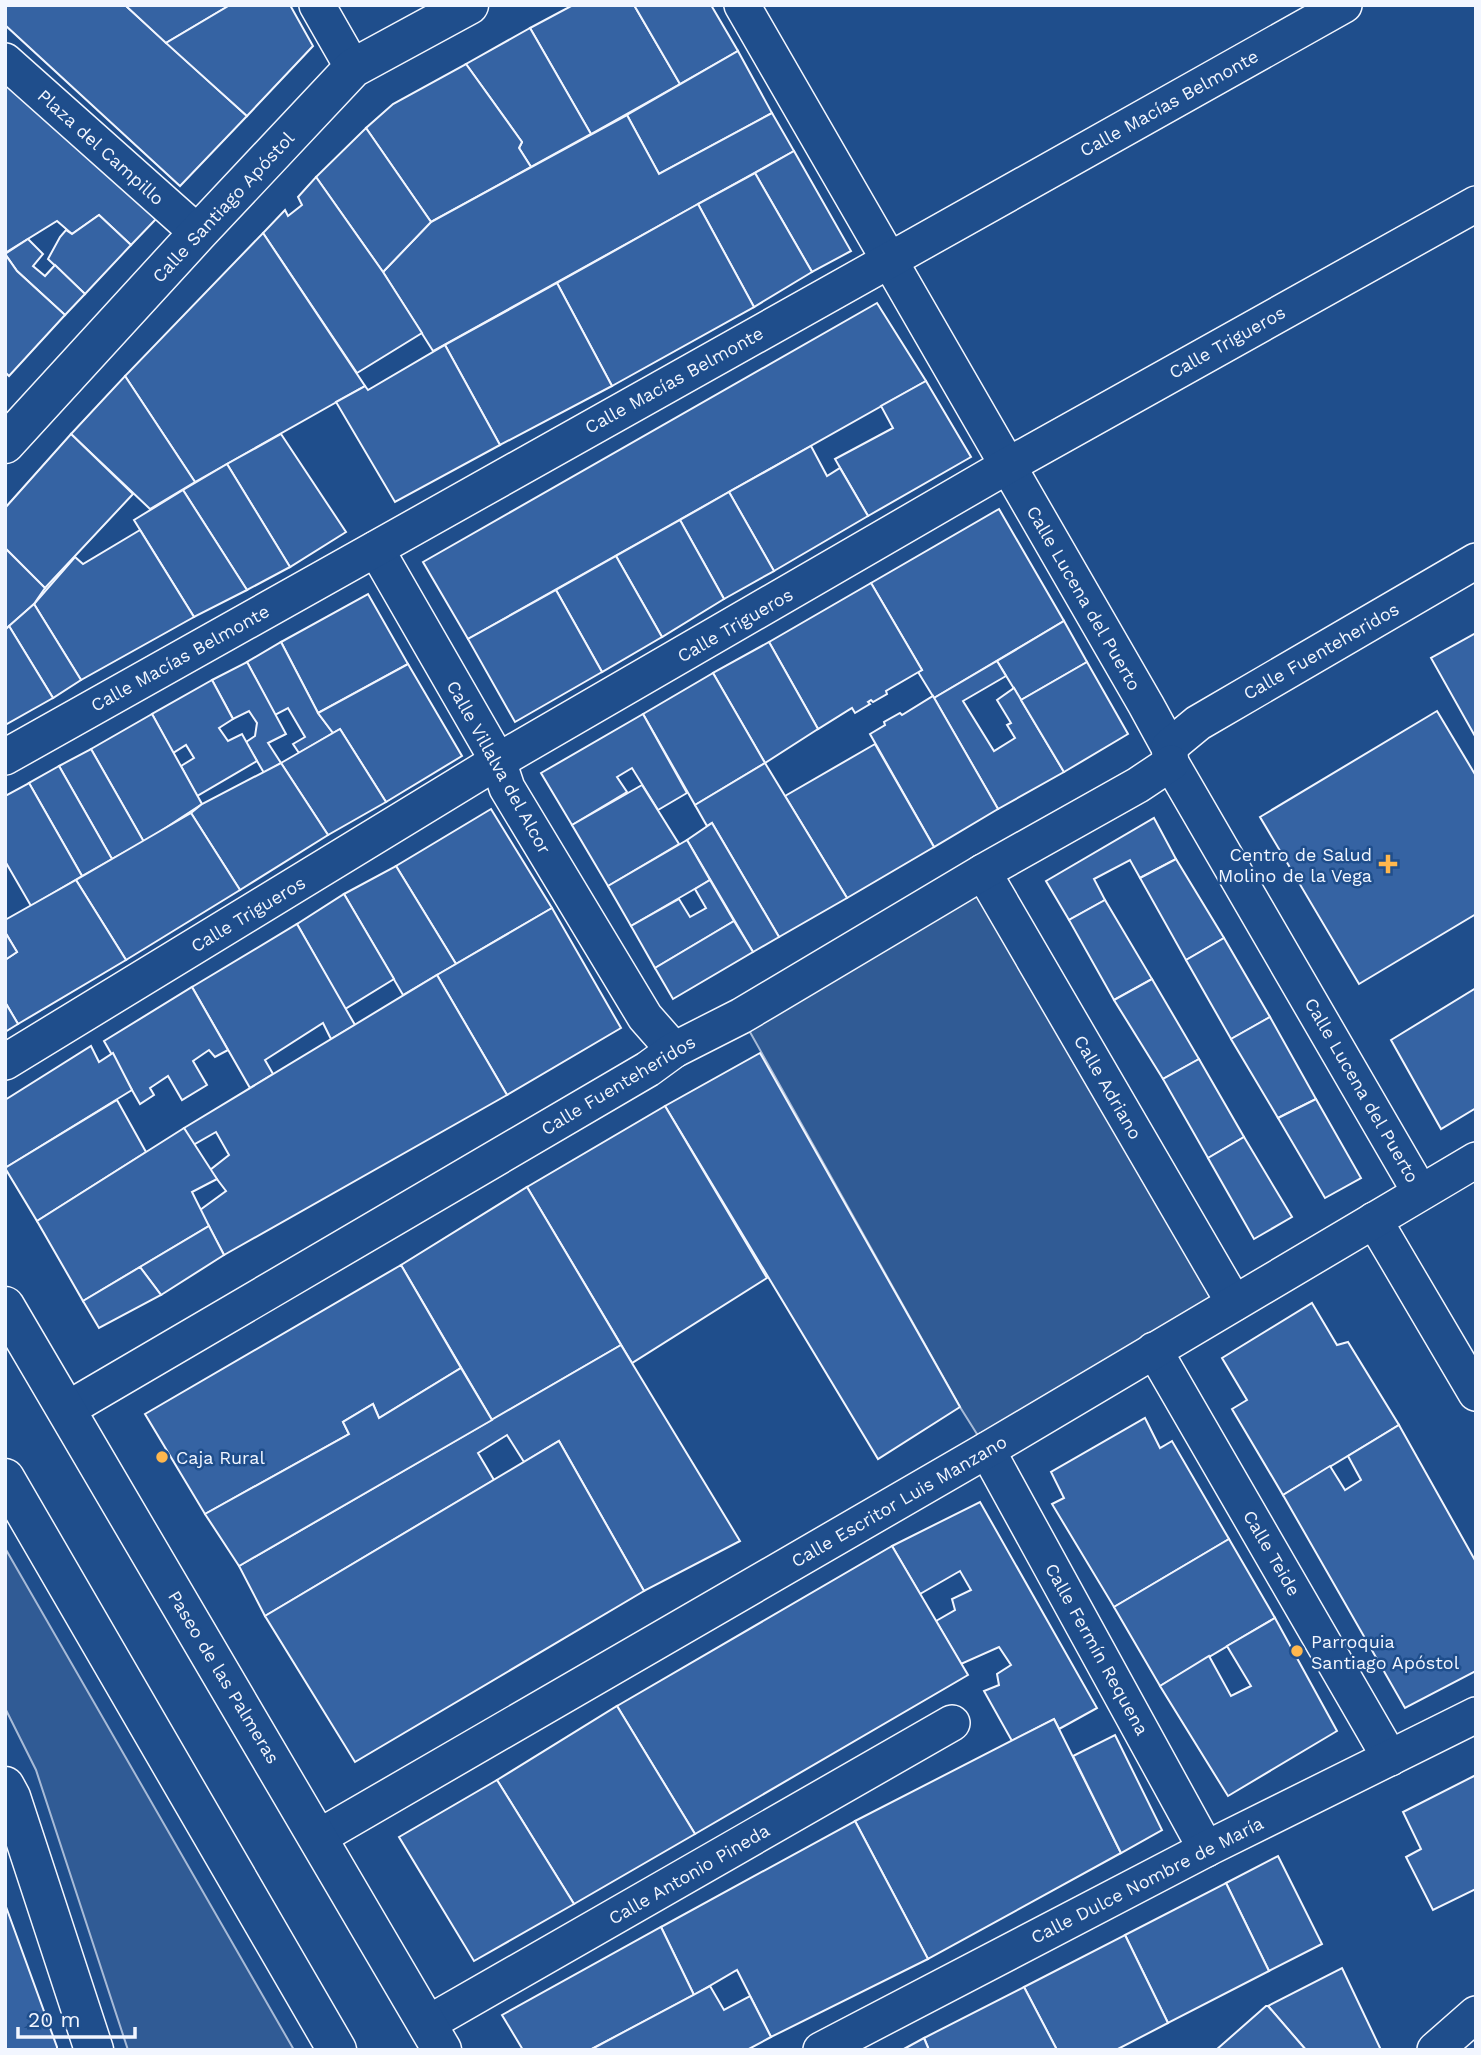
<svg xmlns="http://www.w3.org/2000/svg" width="1481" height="2055" font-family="'Work Sans',sans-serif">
  <rect width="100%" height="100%" fill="#1f4e8c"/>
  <!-- built -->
  <g fill="#305b95" stroke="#a8bbd7" stroke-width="2">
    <path d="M 983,872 L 1234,1303 L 987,1450 L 960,1407 L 741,1016 Z"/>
    <path d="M 5,1548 L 103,1718 L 294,2050 L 128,2050 L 36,1770 L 5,1708 Z"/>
  </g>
  <!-- building -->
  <g fill="#3563a3" stroke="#f2f6ff" stroke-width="2">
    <path d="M 5,5 L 125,5 L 247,116 L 180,186 L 5,25 Z"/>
    <path d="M 125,5 L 230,5 L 166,43 Z"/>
    <path d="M 230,5 L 290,5 L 313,46 L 247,116 L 166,43 Z"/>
    <path d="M 573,5 L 634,5 L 680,84 L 591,134 L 530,28 Z"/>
    <path d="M 634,5 L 711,5 L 738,51 L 680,84 Z"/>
    <path d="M 530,28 L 591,134 L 531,167 L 519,148 L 522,142 L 466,64 Z"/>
    <path d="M 738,51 L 772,113 L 659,174 L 627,115 Z"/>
    <path d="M 466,64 L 522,142 L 519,148 L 531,167 L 431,222 L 366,128 L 393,104 Z"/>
    <path d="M 5,81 L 156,219 L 131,245 L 99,215 L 72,234 L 57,221 L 5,253 Z"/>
    <path d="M 772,113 L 794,151 L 433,351 L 383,272 L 431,222 L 627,115 L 659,174 Z"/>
    <path d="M 366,128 L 431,222 L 383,272 L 316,177 Z"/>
    <path d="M 794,151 L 851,251 L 812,272 L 755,173 Z"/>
    <path d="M 755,173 L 812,272 L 754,307 L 698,204 Z"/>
    <path d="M 316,177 L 383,272 L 422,333 L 357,373 L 263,233 L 285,210 L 288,216 L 302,205 L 298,197 Z"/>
    <path d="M 698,204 L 754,307 L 612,386 L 557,283 Z"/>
    <path d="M 99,215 L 131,245 L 85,294 L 48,259 L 60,237 L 66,230 L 72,234 Z"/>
    <path d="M 263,233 L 365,386 L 195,482 L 125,376 Z"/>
    <path d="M 28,239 L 43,254 L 33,266 L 45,276 L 55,265 L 85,294 L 65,315 L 17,271 L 5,254 Z"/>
    <path d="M 5,254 L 17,271 L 65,315 L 9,376 L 5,372 Z"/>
    <path d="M 557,283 L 612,386 L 500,445 L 445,345 Z"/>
    <path d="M 877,303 L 926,381 L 468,639 L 423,562 Z"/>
    <path d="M 445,345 L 500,445 L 395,502 L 336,402 L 365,386 L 368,390 Z"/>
    <path d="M 125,376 L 195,482 L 150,509 L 71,434 Z"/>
    <path d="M 926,381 L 971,457 L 868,516 L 835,459 L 893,428 L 881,406 Z"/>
    <path d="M 71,434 L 133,494 L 45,588 L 5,548 L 5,508 Z"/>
    <path d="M 281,434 L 346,532 L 290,567 L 227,464 Z"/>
    <path d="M 811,446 L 827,476 L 840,468 L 868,516 L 774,571 L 729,492 Z"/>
    <path d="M 227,464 L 290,567 L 247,590 L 183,490 Z"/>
    <path d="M 183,490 L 247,590 L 194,617 L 134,520 Z"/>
    <path d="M 729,492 L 774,571 L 724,599 L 680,520 Z"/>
    <path d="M 999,509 L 1064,621 L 934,698 L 918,672 L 922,670 L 871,583 Z"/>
    <path d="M 680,520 L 724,599 L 662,637 L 616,556 Z"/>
    <path d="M 140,530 L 194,617 L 81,680 L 34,604 L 75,557 L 83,564 Z"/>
    <path d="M 5,548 L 45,588 L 34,604 L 5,630 Z"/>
    <path d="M 616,556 L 662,637 L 602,672 L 556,590 Z"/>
    <path d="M 871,583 L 922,670 L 886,691 L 887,694 L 873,702 L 871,700 L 868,702 L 870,704 L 855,713 L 852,708 L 818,729 L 769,642 Z"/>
    <path d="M 556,590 L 602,672 L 515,722 L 468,639 Z"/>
    <path d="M 368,594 L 408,664 L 318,713 L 281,642 Z"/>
    <path d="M 34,604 L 81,680 L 53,698 L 9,626 Z"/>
    <path d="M 1064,621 L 1087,662 L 1021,700 L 997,661 Z"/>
    <path d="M 9,626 L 53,698 L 5,725 L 5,630 Z"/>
    <path d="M 1476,633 L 1476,738 L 1431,658 Z"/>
    <path d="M 281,642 L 318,713 L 333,733 L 299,753 L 293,744 L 305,737 L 288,708 L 275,715 L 247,662 Z"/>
    <path d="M 769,642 L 818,729 L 765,763 L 713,673 Z"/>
    <path d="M 997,661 L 1006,676 L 963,701 L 994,751 L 1015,738 L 1007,725 L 1011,723 L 997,700 L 1014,688 L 1064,772 L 998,809 L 934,698 Z"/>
    <path d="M 247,662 L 286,734 L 268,743 L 281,763 L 264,773 L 246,742 L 255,736 L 257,723 L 249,711 L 233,719 L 212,680 Z"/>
    <path d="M 1087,662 L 1128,734 L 1064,772 L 1021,700 Z"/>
    <path d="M 408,664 L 462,756 L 386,802 L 340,729 L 333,733 L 318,713 Z"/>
    <path d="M 713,673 L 765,763 L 695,805 L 643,714 Z"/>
    <path d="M 212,680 L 233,719 L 219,728 L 228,741 L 242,734 L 257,761 L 197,796 L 181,766 L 194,758 L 186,745 L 173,753 L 152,714 Z"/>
    <path d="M 933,696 L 998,809 L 934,847 L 870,734 L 885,725 L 884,722 L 900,713 L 902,715 Z"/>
    <path d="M 1437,711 L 1476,776 L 1476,914 L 1359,984 L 1260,817 Z"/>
    <path d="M 152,714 L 202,804 L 144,842 L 91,749 Z"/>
    <path d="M 643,714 L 687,793 L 658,810 L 632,768 L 617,777 L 627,792 L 572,825 L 541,773 Z"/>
    <path d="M 340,729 L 386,802 L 328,835 L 281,763 Z"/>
    <path d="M 875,744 L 934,847 L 847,898 L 785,796 Z"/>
    <path d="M 91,749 L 144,842 L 112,859 L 59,766 Z"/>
    <path d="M 281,763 L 328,835 L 240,890 L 191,813 L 202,804 Z"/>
    <path d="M 765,763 L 847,898 L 779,937 L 712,823 L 707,826 L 695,805 Z"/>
    <path d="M 59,766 L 112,859 L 82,876 L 29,783 Z"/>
    <path d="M 29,783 L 82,876 L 31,906 L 5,861 L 5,796 Z"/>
    <path d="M 642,785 L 679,844 L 608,886 L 572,825 Z"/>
    <path d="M 491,809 L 552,908 L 456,964 L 396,866 Z"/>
    <path d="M 191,813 L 240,890 L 126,960 L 76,880 Z"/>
    <path d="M 1154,818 L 1176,859 L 1140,878 L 1130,860 L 1094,879 L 1105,900 L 1069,920 L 1046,881 Z"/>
    <path d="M 712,823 L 779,937 L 753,952 L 687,840 Z"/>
    <path d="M 687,840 L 710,880 L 631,926 L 608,886 Z"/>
    <path d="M 1176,859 L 1224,938 L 1186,960 L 1140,878 Z"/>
    <path d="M 396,866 L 456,964 L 403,995 L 344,894 Z"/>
    <path d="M 76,880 L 126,960 L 18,1024 L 5,1002 L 5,960 L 17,952 L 5,932 L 5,920 Z"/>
    <path d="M 710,880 L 734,921 L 655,968 L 631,926 L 679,899 L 690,917 L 706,908 L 695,889 Z"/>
    <path d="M 344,894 L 394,979 L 345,1009 L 297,924 Z"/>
    <path d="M 1105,900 L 1152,979 L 1114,1000 L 1069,920 Z"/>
    <path d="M 552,908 L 621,1028 L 507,1095 L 437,975 Z"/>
    <path d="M 734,921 L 753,952 L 673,999 L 655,968 Z"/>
    <path d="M 297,924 L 355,1025 L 331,1039 L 323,1023 L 265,1060 L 273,1074 L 250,1088 L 192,987 Z"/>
    <path d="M 5,932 L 17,952 L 5,960 Z"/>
    <path d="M 1224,938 L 1270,1017 L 1231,1039 L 1186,960 Z"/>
    <path d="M 437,975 L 507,1095 L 224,1255 L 200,1210 L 226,1191 L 210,1170 L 229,1155 L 216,1132 L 193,1145 L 184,1128 Z"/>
    <path d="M 1152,979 L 1199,1059 L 1163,1079 L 1114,1000 Z"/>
    <path d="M 192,987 L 228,1050 L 215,1057 L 209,1050 L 193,1061 L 207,1085 L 182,1100 L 168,1076 L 150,1088 L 154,1095 L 140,1104 L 104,1041 Z"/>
    <path d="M 1476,988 L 1476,1108 L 1441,1129 L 1391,1040 Z"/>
    <path d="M 5,1002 L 18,1024 L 5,1032 Z"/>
    <path d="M 1270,1017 L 1316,1099 L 1278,1118 L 1231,1039 Z"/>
    <path d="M 91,1046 L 99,1062 L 113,1053 L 132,1090 L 5,1168 L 5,1100 Z"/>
    <path d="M 760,1053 L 960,1407 L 878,1459 L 665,1106 Z"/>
    <path d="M 1199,1059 L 1244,1137 L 1208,1158 L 1163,1079 Z"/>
    <path d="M 1316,1099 L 1361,1178 L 1325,1198 L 1278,1118 Z"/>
    <path d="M 117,1100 L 146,1152 L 37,1221 L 5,1168 Z"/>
    <path d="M 665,1106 L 767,1278 L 632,1363 L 527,1187 Z"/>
    <path d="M 184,1128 L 217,1179 L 192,1192 L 209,1226 L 83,1301 L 37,1221 Z"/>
    <path d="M 1244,1137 L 1292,1217 L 1254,1239 L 1208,1158 Z"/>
    <path d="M 527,1187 L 621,1345 L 492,1420 L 401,1265 Z"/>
    <path d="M 209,1226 L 224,1255 L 161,1295 L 140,1267 Z"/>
    <path d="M 401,1265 L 461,1368 L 379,1418 L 373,1404 L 343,1422 L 349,1434 L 205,1514 L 145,1414 Z"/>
    <path d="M 140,1267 L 161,1295 L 99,1328 L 83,1301 Z"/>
    <path d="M 1312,1303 L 1337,1345 L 1348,1342 L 1399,1425 L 1283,1495 L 1232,1409 L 1247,1400 L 1222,1358 Z"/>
    <path d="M 621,1345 L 740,1541 L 644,1591 L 559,1441 L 524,1462 L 507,1435 L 478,1453 L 494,1480 L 265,1616 L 239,1566 Z"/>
    <path d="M 461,1368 L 492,1420 L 239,1566 L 205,1514 L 349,1434 L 343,1422 L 373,1404 L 379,1418 Z"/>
    <path d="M 1145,1418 L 1160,1448 L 1172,1441 L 1229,1539 L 1114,1607 L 1052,1504 L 1064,1498 L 1051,1472 Z"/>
    <path d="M 1399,1425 L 1476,1562 L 1476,1671 L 1405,1708 L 1283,1495 L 1330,1466 L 1345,1490 L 1361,1480 L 1348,1456 Z"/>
    <path d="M 559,1441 L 644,1591 L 355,1762 L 265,1616 Z"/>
    <path d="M 980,1502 L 1097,1708 L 1059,1729 L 1054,1719 L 1012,1741 L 984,1691 L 999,1685 L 997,1674 L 1011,1665 L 999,1647 L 961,1664 L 936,1621 L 955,1610 L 952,1599 L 971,1590 L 960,1571 L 920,1594 L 892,1546 Z"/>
    <path d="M 1229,1539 L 1275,1618 L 1160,1686 L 1114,1607 Z"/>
    <path d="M 892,1546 L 968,1675 L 695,1834 L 617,1706 Z"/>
    <path d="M 1275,1618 L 1337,1731 L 1228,1796 L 1160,1686 L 1209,1656 L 1231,1696 L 1251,1686 L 1227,1646 Z"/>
    <path d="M 617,1706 L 695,1834 L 574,1904 L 497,1780 Z"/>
    <path d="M 1054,1719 L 1121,1853 L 928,1959 L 855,1821 Z"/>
    <path d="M 1115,1735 L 1162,1830 L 1121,1853 L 1073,1756 Z"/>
    <path d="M 1476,1775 L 1476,1889 L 1433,1910 L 1406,1857 L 1421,1849 L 1403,1812 Z"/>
    <path d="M 497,1780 L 574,1904 L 474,1961 L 399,1837 Z"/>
    <path d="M 855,1821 L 928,1959 L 771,2037 L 737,1970 L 694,1995 L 661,1927 Z"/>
    <path d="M 1278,1856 L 1322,1944 L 1269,1971 L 1226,1883 Z"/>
    <path d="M 1226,1883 L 1269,1971 L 1168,2023 L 1125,1935 Z"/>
    <path d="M 5,1904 L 57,2047 L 57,2050 L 5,2050 Z"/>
    <path d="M 661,1927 L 694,1995 L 590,2050 L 523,2050 L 502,2015 Z"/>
    <path d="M 1125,1935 L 1168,2023 L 1116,2050 L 1057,2050 L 1024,1987 Z"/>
    <path d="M 1342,1968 L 1381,2050 L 1306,2050 L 1268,2006 Z"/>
    <path d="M 710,1986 L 724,2010 L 750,1996 L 771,2037 L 747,2050 L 590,2050 Z"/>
    <path d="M 1024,1987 L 1057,2050 L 929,2050 L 924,2038 Z"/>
    <path d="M 1266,2006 L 1268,2006 L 1306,2050 L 1216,2050 Z"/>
    <path d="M 924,2038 L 929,2050 L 902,2050 Z"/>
  </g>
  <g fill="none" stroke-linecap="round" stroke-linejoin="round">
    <defs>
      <g id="street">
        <path d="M 317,5 L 353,68"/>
        <path d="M 742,5 L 1146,705 L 1169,747 L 1171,763 L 1420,1192"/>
        <path d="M 5,61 L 198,233"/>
        <path d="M 376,549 L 498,761 L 507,788 L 645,1017 L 674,1050"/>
        <path d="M 1169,747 L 1198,723 L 1476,561"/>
        <path d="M 5,757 L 1344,5"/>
        <path d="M 983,872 L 1234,1303"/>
        <path d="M 5,1062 L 498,761 L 1007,466 L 1476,204"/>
        <path d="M 1374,1220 L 1476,1393"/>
        <path d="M 1154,1350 L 1390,1758"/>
        <path d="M 66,1410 L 648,1069 L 674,1050 L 741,1016 L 983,872 L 1138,785 L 1171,763"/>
        <path d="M 987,1450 L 1206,1849"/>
        <path d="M 319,1837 L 987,1450 L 1476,1160"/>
        <path d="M 427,2024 L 952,1723"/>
        <path d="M 821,2050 L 1210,1847 L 1476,1715"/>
        <path d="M 1435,2050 L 1476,2014"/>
      </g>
      <g id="secondary">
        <path d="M 5,444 L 198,233 L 353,68 L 469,5"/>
        <path d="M 5,1306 L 442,2050"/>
        <path d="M 5,1478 L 337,2050"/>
        <path d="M 5,1786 L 11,1797 L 94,2050"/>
      </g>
    </defs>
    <!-- street casing -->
    <use href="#street" stroke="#f2f6ff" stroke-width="38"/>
    <!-- secondary casing -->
    <use href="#secondary" stroke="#f2f6ff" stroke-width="41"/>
    <!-- street -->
    <use href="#street" stroke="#1f4e8c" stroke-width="35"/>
    <!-- secondary -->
    <use href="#secondary" stroke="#1f4e8c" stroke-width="38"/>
  </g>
  <!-- markers -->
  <g fill="#ffb74d" stroke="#1f4e8c" stroke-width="2.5">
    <path d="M1384.5 853.5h7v7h7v7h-7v7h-7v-7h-7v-7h7z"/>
    <circle cx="162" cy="1457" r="7"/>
    <circle cx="1297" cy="1651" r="7"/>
  </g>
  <g text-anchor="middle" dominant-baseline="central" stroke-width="5" stroke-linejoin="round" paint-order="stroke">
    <!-- street labels -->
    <g font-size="18" fill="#f2f6ff" stroke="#1f4e8c">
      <text transform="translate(1169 103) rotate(-29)">Calle Macías Belmonte</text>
      <text transform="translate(101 147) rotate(42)">Plaza del Campillo</text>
      <text transform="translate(223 207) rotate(-47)">Calle Santiago Apóstol</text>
      <text transform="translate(1227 342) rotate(-29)">Calle Trigueros</text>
      <text transform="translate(674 380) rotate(-29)">Calle Macías Belmonte</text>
      <text transform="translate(1084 598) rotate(60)">Calle Lucena del Puerto</text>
      <text transform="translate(735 625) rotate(-30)">Calle Trigueros</text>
      <text transform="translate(1321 651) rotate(-30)">Calle Fuenteheridos</text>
      <text transform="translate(180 658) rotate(-29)">Calle Macías Belmonte</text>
      <text transform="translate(499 767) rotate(61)">Calle Villalva del Alcor</text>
      <text transform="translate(248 914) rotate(-31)">Calle Trigueros</text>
      <text transform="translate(618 1085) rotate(-31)">Calle Fuenteheridos</text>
      <text transform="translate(1108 1087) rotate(60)">Calle Adriano</text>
      <text transform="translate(1362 1090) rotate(60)">Calle Lucena del Puerto</text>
      <text transform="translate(899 1501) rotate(-30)">Calle Escritor Luis Manzano</text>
      <text transform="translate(1272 1553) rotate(60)">Calle Teide</text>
      <text transform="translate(1097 1649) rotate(61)">Calle Fermín Requena</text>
      <text transform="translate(224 1677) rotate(59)">Paseo de las Palmeras</text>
      <text transform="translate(689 1874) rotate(-30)">Calle Antonio Pineda</text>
      <text transform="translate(1147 1880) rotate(-27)">Calle Dulce Nombre de María</text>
    </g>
    <!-- poi labels -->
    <g font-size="18" fill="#f2f6ff" stroke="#1f4e8c" text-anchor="start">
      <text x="1372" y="854" text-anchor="end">Centro de Salud<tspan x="1372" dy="21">Molino de la Vega</tspan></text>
      <text x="176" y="1457">Caja Rural</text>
      <text x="1311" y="1641">Parroquia<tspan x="1311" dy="21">Santiago Apóstol</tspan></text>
    </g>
  </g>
  <!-- border -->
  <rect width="1481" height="2055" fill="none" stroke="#f2f6ff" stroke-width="14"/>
  <!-- scale -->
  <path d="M18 2027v10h117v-10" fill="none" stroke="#f2f6ff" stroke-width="3.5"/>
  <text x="28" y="2027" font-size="21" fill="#f2f6ff" stroke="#1f4e8c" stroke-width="5" paint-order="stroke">20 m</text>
</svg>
